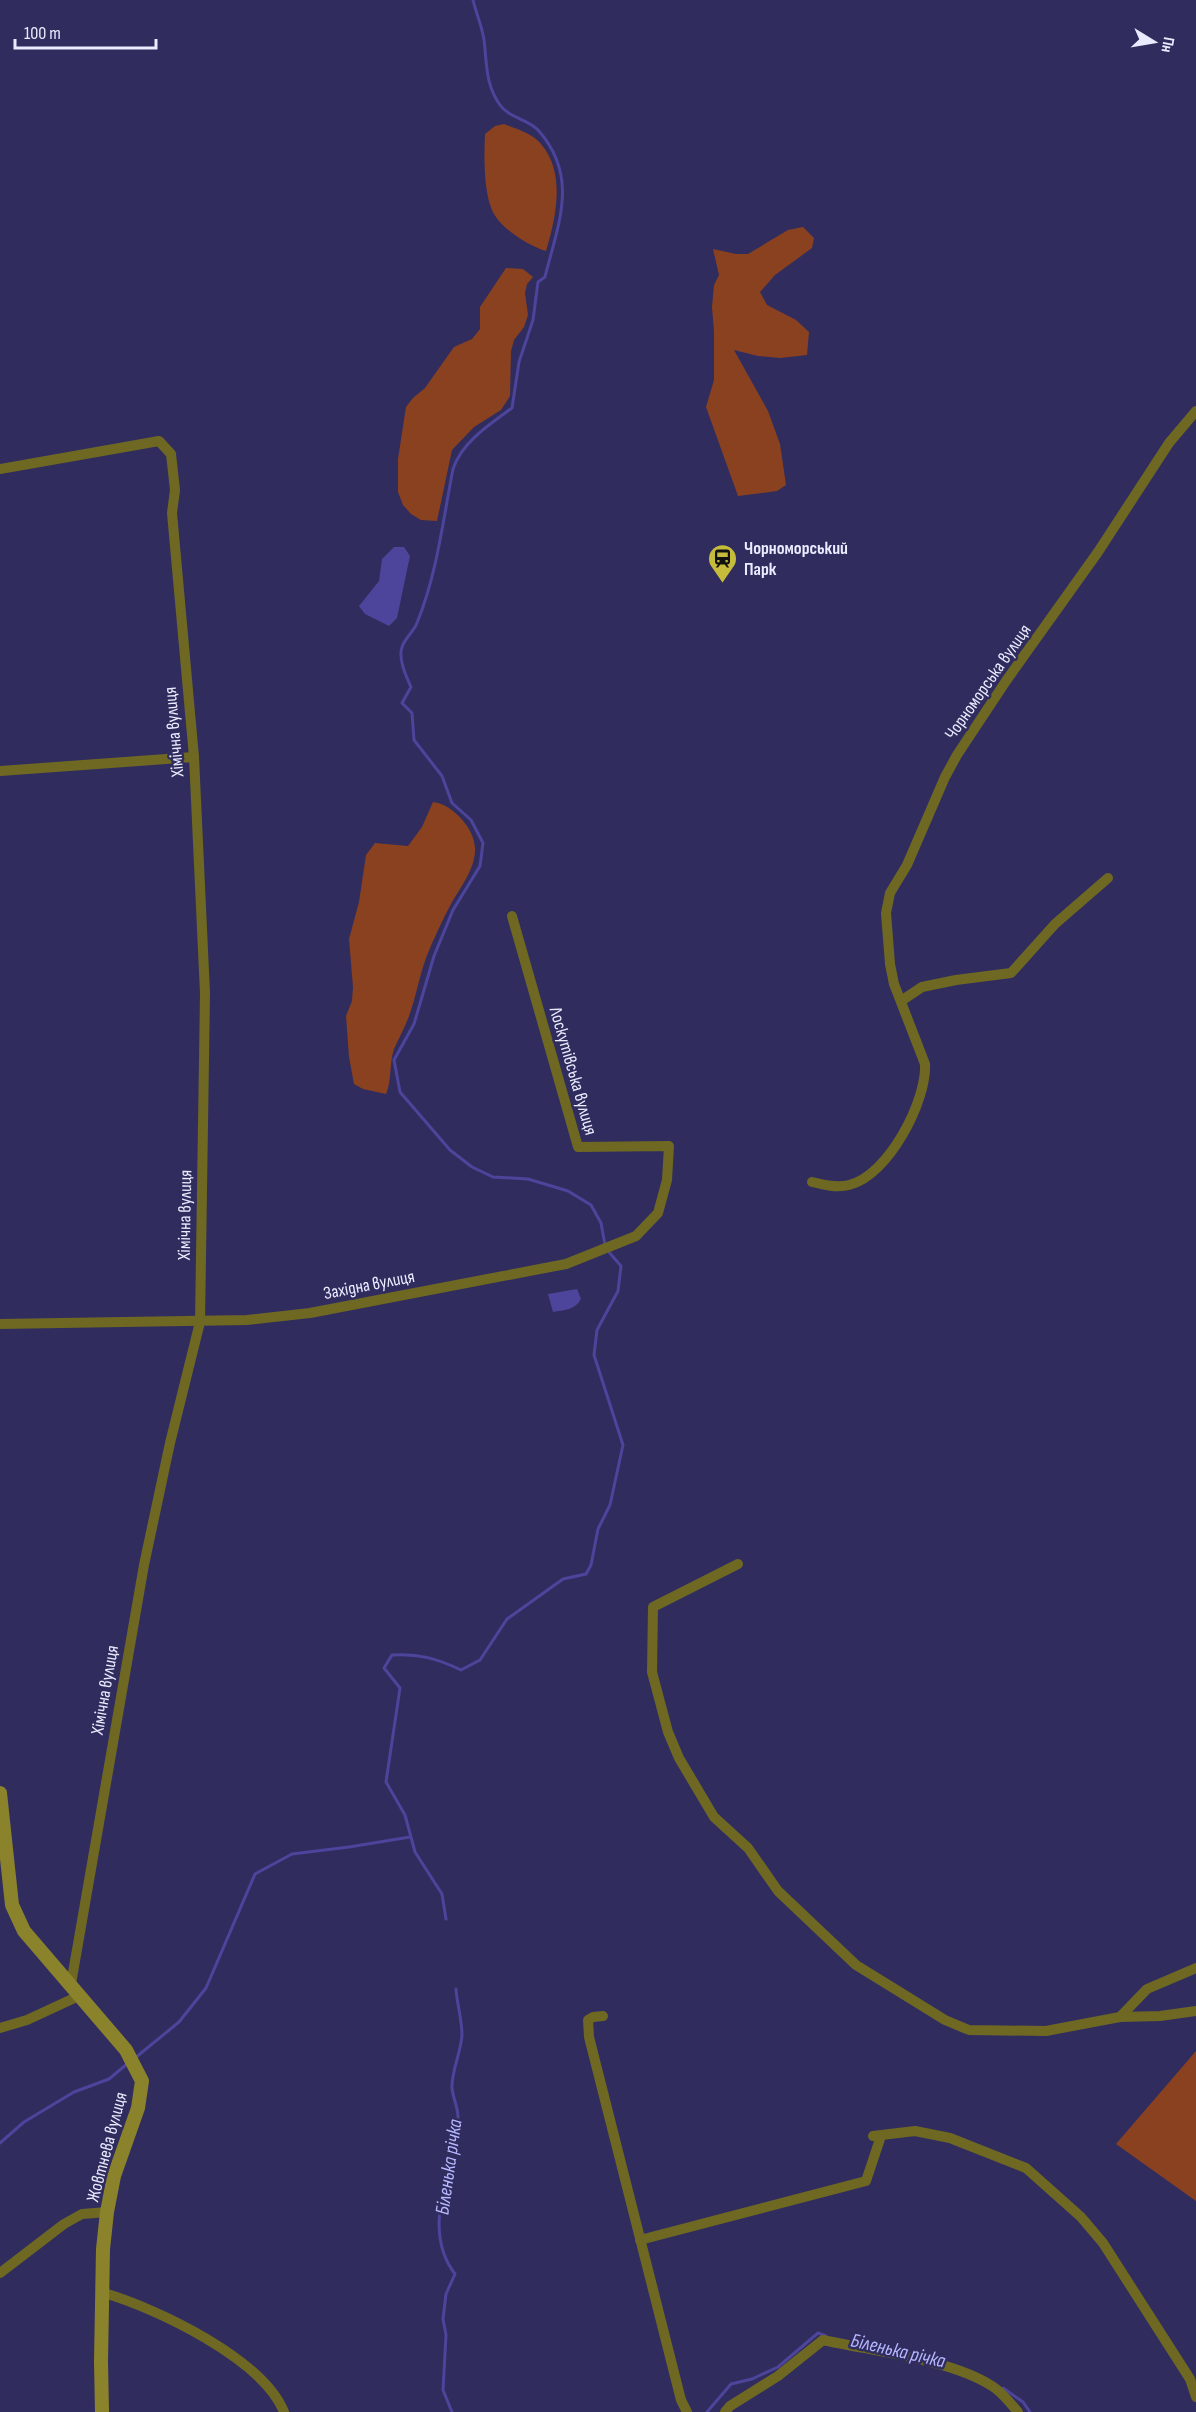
<svg xmlns="http://www.w3.org/2000/svg" width="1196" height="2412" font-family="'Sofia Sans Condensed',sans-serif">
  <rect width="100%" height="100%" fill="#302d5e"/>
  <!-- green -->
  <g fill="#894120">
    <path d="M 504,124 C 516,129 532,133 541,144 C 566,173 556,218 546,251 C 531,247 504,230 496,217 C 483,199 484,156 485,134 L 495,126 Z"/>
    <path d="M 803,227 L 814,238 L 812,248 L 775,275 L 760,292 L 767,305 L 796,320 L 809,332 L 807,355 L 780,358 L 758,356 L 734,350 L 768,411 L 780,444 L 786,485 L 777,491 L 738,496 L 706,407 L 714,380 L 714,331 L 712,307 L 714,285 L 719,275 L 713,249 L 736,254 L 748,254 L 788,230 Z"/>
    <path d="M 506,268 L 523,269 L 533,277 L 527,284 L 525,293 L 528,315 L 524,327 L 514,340 L 511,351 L 510,396 L 501,410 L 474,427 L 452,450 L 437,521 L 421,520 L 411,514 L 403,505 L 398,492 L 398,459 L 406,407 L 413,398 L 425,388 L 454,347 L 472,339 L 480,329 L 480,307 Z"/>
    <path d="M 433,802 C 453,804 476,830 475,850 C 475,869 460,888 451,904 C 442,921 433,940 426,958 C 419,977 416,997 409,1016 C 405,1027 399,1038 394,1049 C 389,1064 392,1080 386,1094 L 363,1089 L 354,1084 L 349,1057 L 346,1016 L 352,1001 L 353,987 L 349,939 L 359,902 L 366,855 L 375,843 L 408,846 L 422,827 Z"/>
    <path d="M 1196,2051 L 1196,2201 L 1116,2144 Z"/>
  </g>
  <!-- water -->
  <g fill="#4d449b">
    <path d="M 394,547 L 404,547 L 410,556 L 397,618 L 389,626 L 365,614 L 359,606 L 379,581 L 382,559 Z"/>
    <path d="M 577,1289 L 581,1299 C 575,1310 564,1310 553,1312 L 548,1294 Z"/>
  </g>
  <g fill="none" stroke-linecap="round" stroke-linejoin="round">
    <!-- stream -->
    <g stroke="#4d449b" stroke-width="3">
      <path d="M 473,0 C 476,13 482,26 484,40 C 487,63 485,84 500,105 C 509,118 528,119 538,130 C 580,177 558,224 545,277 L 538,282 L 533,320 L 519,362 L 512,408 C 490,424 462,442 453,469 C 443,520 437,574 417,623 C 414,631 405,638 402,647 C 398,659 406,676 411,687 L 402,703 L 412,713 L 414,740 L 442,776 L 452,803 L 471,820 L 483,843 L 480,866 L 453,910 L 434,956 L 414,1024 L 394,1060 L 400,1092 L 450,1150 L 472,1167 L 493,1177 L 528,1179 L 568,1191 L 591,1205 L 601,1223 L 605,1245"/>
      <path d="M 446,1919 L 442,1894 L 415,1852 L 405,1815 L 386,1782 L 400,1688 L 384,1668 L 392,1655 C 418,1653 438,1659 461,1670 L 480,1660 L 507,1619 L 563,1579 L 586,1574 L 591,1565 L 598,1529 L 610,1505 L 623,1445 L 594,1355 L 597,1330 L 618,1291 L 621,1266 L 608,1251"/>
      <path d="M 135,2058 L 179,2022 L 206,1988 L 255,1874 L 292,1854 L 349,1847 L 410,1837"/>
      <path d="M 0,2143 L 24,2122 L 74,2092 L 109,2079 L 127,2064"/>
      <path d="M 1003,2388 L 1023,2402 L 1030,2412"/>
      <path d="M 452,2412 L 443,2390 L 446,2335 L 443,2319 L 446,2294 L 455,2274 C 420,2229 453,2169 458,2120 C 459,2109 453,2099 452,2088 C 451,2073 461,2052 462,2035 C 462,2020 457,2004 456,1989"/>
      <path d="M 707,2412 L 731,2384 L 752,2379 L 778,2367 L 818,2333 L 826,2336"/>
    </g>
    <!-- minor -->
    <g stroke="#6e6823" stroke-width="10">
      <path d="M 0,469 L 159,441 L 171,454 L 175,490 L 172,513 L 194,757 L 205,993 L 200,1322 L 170,1443 L 144,1565 L 71,1984"/>
      <path d="M 0,771 L 194,757"/>
      <path d="M 901,1001 L 922,987 L 956,980 L 1011,973 L 1055,924 L 1108,878"/>
      <path d="M 812,1182 C 824,1185 837,1188 849,1185 C 888,1176 927,1101 925,1064 L 894,984 L 890,964 L 886,913 L 890,893 L 907,865 L 945,777 L 957,755 L 1006,681 L 1098,552 L 1169,443 L 1196,411"/>
      <path d="M 0,1324 L 247,1320 L 310,1313 L 566,1264 L 636,1236 L 658,1213 L 667,1180 L 669,1146 L 578,1147 L 512,916"/>
      <path d="M 738,1564 L 653,1607 L 652,1672 L 668,1732 L 679,1758 L 714,1817 L 748,1848 L 778,1891 L 856,1965 L 945,2020 L 969,2030 L 1046,2031 L 1120,2017 L 1147,1989 L 1196,1968"/>
      <path d="M 603,2016 L 593,2017 L 588,2020 L 589,2037 L 681,2400 L 687,2412"/>
      <path d="M 1120,2017 L 1160,2016 L 1196,2011"/>
      <path d="M 0,2028 L 27,2020 L 81,1995"/>
      <path d="M 873,2136 L 915,2131 L 950,2138 L 1026,2168 L 1081,2217 L 1103,2243 L 1190,2379 L 1196,2397"/>
      <path d="M 640,2240 L 866,2181 L 881,2136"/>
      <path d="M 0,2273 L 64,2224 L 82,2214 L 107,2212"/>
      <path d="M 104,2293 C 156,2308 263,2359 284,2412"/>
      <path d="M 725,2412 L 730,2406 L 778,2376 L 823,2340 C 872,2351 950,2359 992,2386 C 1002,2392 1010,2403 1018,2412"/>
    </g>
    <!-- secondary -->
    <path stroke="#8b832c" stroke-width="14" d="M 0,1793 L 12,1905 L 24,1931 L 126,2050 L 142,2081 L 138,2108 L 114,2176 L 107,2212 L 103,2249 L 101,2361 L 102,2412"/>
  </g>
  <!-- icons -->
  <defs>
    <symbol id="station-pin" viewBox="-11 -11 22 30"><path d="M0 17L-7.5 6A9.5 9.5 0 1 1 7.5 6Z" fill="#c7bb3b" stroke="#302d5e"/><path d="M-3-6H3Q5-6 5-4V2Q5 4 3 4L4.5 6H3L1.5 4h-3L-3 6H-4.5L-3 4Q-5 4-5 2V-4Q-5-6-3-6ZM-3.5-4v3h7v-3ZM-3.5 1v1.5H-2V1ZM2 1v1.5H3.5V1Z" fill="#111"/></symbol>
  </defs>
  <g fill-rule="evenodd">
    <use href="#station-pin" x="706" y="542" width="33" height="45"/>
  </g>
  <g text-anchor="middle" dominant-baseline="central" stroke-width="5" stroke-linejoin="round" paint-order="stroke">
    <!-- poi labels -->
    <g font-size="18" font-weight="bold" fill="#ebebff" stroke="#302d5e" text-anchor="start">
      <text x="744" y="548">Чорноморський<tspan x="744" dy="21">Парк</tspan></text>
    </g>
    <!-- street labels -->
    <g font-size="18" fill="#ebebff" stroke="#302d5e">
      <text transform="translate(988 682) rotate(-55)">Чорноморська вулиця</text>
      <text transform="translate(174 732) rotate(-95)">Хімічна вулиця</text>
      <text transform="translate(573 1071) rotate(74)">Лоскутівська вулиця</text>
      <text transform="translate(185 1215) rotate(-89)">Хімічна вулиця</text>
      <text transform="translate(369 1285) rotate(-11)">Західна вулиця</text>
      <text transform="translate(105 1690) rotate(-80)">Хімічна вулиця</text>
      <text transform="translate(107 2147) rotate(-75)">Жовтнева вулиця</text>
    </g>
    <!-- water labels -->
    <g font-size="20" font-style="italic" fill="#b6b6fe" stroke="#302d5e">
      <text transform="translate(449 2167) rotate(-82)">Біленька річка</text>
      <text transform="translate(898 2351) rotate(13)">Біленька річка</text>
    </g>
  </g>
  <!-- north arrow -->
  <g transform="translate(1154 42) rotate(101)" stroke="#302d5e" stroke-width="4.5" paint-order="stroke">
  <path d="M0-4.5L10 22L0 15L-10 22Z" fill="#ebebff"/>
  <text y="-9" font-size="16" font-weight="bold" text-anchor="middle" fill="#ebebff">Пн</text>
  </g>
  <!-- scale -->
  <path d="M15 39v9h141v-9" fill="none" stroke="#ebebff" stroke-width="3"/>
  <text x="24" y="39" font-size="18" fill="#ebebff" stroke="#302d5e" stroke-width="4.5" paint-order="stroke">100 m</text>
</svg>
